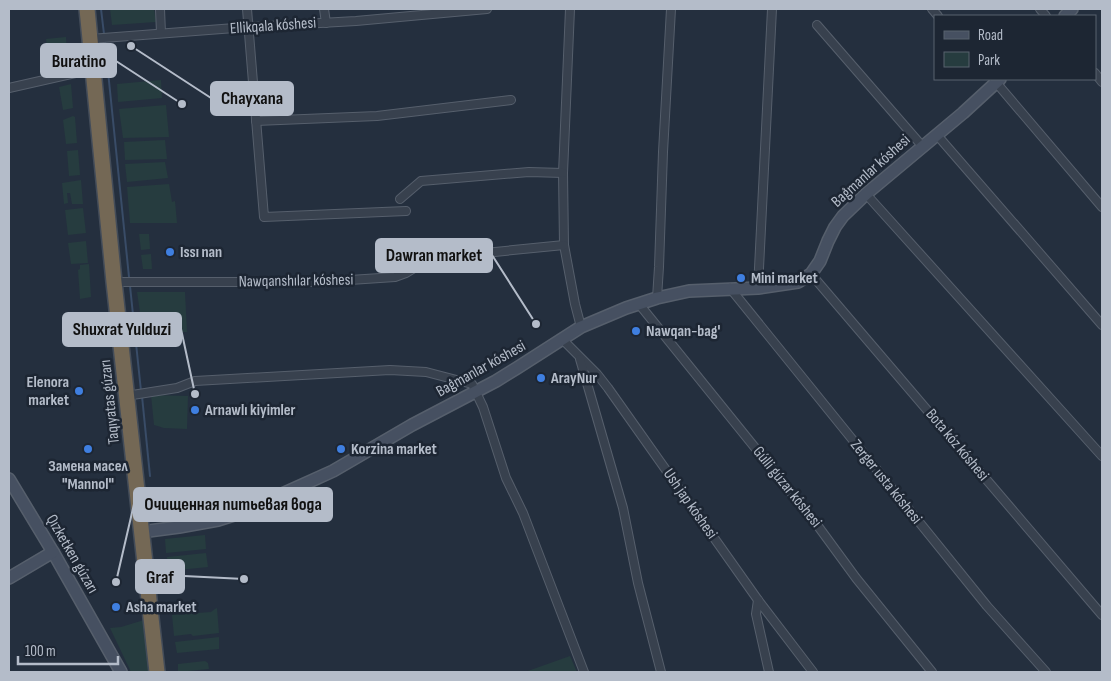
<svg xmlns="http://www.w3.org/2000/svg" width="1111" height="681" font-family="'Sofia Sans Condensed',sans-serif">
  <rect width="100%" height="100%" fill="#242f3e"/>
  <!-- green -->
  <g fill="#263c3f">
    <path d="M 110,9 L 154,9 L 156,22 L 112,25 Z"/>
    <path d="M 66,37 L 68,68 L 50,71 L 46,39 Z"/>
    <path d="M 161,80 L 162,98 L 118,102 L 117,84 Z"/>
    <path d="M 71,84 L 73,108 L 63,110 L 59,87 Z"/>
    <path d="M 166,105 L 169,137 L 123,138 L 119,109 Z"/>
    <path d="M 73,116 L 75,117 L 77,143 L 66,144 L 63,120 Z"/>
    <path d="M 165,140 L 167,159 L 125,160 L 124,142 Z"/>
    <path d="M 78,150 L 80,175 L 69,176 L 67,151 Z"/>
    <path d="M 165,162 L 168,178 L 127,182 L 125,164 Z"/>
    <path d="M 81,180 L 83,204 L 72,204 L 70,193 L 67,193 L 68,203 L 64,204 L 62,183 Z"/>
    <path d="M 169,184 L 172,202 L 175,201 L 177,223 L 130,223 L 127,187 Z"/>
    <path d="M 83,208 L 86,233 L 68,235 L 65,210 Z"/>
    <path d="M 139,234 L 149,234 L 150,249 L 141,250 Z"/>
    <path d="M 86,241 L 88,263 L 71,264 L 68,243 Z"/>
    <path d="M 151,254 L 152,269 L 143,269 L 141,255 Z"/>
    <path d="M 89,264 L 91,297 L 80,299 L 78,270 L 80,269 L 80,265 Z"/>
    <path d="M 137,292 L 185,292 L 187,332 L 143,333 Z"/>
    <path d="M 151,395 L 188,396 L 187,429 L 164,428 L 154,425 Z"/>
    <path d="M 205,535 L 206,549 L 166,553 L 165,539 Z"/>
    <path d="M 206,553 L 208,567 L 168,571 L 167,557 Z"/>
    <path d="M 217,608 L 219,633 L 193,636 L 191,634 L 174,636 L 172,615 L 211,612 L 215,609 Z"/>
    <path d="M 144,620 L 151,672 L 131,672 L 110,628 L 121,627 Z"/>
    <path d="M 219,637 L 219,649 L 177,653 L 175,642 Z"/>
    <path d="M 570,656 L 577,672 L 525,672 Z"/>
    <path d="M 205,661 L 208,663 L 209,669 L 178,672 L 178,664 Z"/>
  </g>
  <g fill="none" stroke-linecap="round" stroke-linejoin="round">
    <!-- stream -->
    <g stroke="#394c67" stroke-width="2">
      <path d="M 101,9 L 104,34"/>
      <path d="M 105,42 L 129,277"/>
      <path d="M 130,286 L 141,391"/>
      <path d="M 142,396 L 150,476"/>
    </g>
    <defs>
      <g id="street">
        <path d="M 160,9 L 161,33"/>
        <path d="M 247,9 L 264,217 L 406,211"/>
        <path d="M 324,9 L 326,23"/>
        <path d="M 570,9 L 563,173 L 564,245 L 575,304 L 581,327"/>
        <path d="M 932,9 L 938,16"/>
        <path d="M 1040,9 L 1046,16"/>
        <path d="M 817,25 L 923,147"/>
        <path d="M 90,39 L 248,27 L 356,21 L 487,9"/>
        <path d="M 1095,73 L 1102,82"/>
        <path d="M 994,80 L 1102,207"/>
        <path d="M 9,88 L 93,69"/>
        <path d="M 256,121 L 377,116 L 511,100"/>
        <path d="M 937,135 L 1102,325"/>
        <path d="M 866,194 L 1102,456"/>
        <path d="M 400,199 L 421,181 L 529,172 L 563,173"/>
        <path d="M 811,274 L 1102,615"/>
        <path d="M 114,282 L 320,282 L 395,277 L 406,273 L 419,265 L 444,257 L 564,245"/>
        <path d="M 730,288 L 987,606 L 1046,672"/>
        <path d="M 758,288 L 772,9"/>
        <path d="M 657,298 L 659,267 L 663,152 L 671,9"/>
        <path d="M 639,304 L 815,522 L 856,578 L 932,672"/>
        <path d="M 562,339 L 597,374 L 608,388 L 758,600 L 813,672"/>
        <path d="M 580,359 L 623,508 L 638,583 L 661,672"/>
        <path d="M 126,396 L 177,388 L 195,381 L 390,370 L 426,372 L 472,384 L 483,407 L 506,478 L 523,513 L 536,547 L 584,672"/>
        <path d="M 758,600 L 756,614 L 769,672"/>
      </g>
      <g id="secondary">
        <path d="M 1065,16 L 1072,9"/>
        <path d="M 9,479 L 53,552 L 121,672"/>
        <path d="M 141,532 L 179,527 L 218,520 L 237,514 L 289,491 L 333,471 L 412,425 L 496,381 L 517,368 L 581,327 L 626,308 L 657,298 L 689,291 L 758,288 L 798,282 L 811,274 L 820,261 L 828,241 L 835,227 L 843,216 L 866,194 L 963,113 L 1000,79"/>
        <path d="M 9,578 L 53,552"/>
      </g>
      <path id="highway" d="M 87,9 L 114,282 L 157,672"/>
    </defs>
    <!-- street casing -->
    <use href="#street" stroke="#565f6c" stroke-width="10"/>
    <!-- secondary casing -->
    <use href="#secondary" stroke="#565f6c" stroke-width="14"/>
    <!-- highway casing -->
    <use href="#highway" stroke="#434c59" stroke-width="18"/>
    <!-- street -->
    <use href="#street" stroke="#38414e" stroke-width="8"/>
    <!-- secondary -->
    <use href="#secondary" stroke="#465061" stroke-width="11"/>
    <!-- highway -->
    <use href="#highway" stroke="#746855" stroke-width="15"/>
  </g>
  <!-- markers -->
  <g fill="#3f7fe0" stroke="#1d2633" stroke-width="2">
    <circle cx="170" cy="252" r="5"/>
    <circle cx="741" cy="278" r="5"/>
    <circle cx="636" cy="331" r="5"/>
    <circle cx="541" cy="378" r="5"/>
    <circle cx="79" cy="391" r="5"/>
    <circle cx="195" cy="410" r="5"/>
    <circle cx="88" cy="449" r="5"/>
    <circle cx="341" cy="449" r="5"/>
    <circle cx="116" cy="607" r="5"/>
  </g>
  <g text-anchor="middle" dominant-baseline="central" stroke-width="5" stroke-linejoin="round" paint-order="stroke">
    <!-- street labels -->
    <g font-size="16" fill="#b4bcc9" stroke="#1d2633">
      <text transform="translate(273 26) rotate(-4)">Ellikqala kóshesi</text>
      <text transform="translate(871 171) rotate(-42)">Baǵmanlar kóshesi</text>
      <text transform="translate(296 281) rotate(-1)">Nawqanshılar kóshesi</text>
      <text transform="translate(481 369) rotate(-29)">Baǵmanlar kóshesi</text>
      <text transform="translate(110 402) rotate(-96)">Taqıyatas gúzarı</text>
      <text transform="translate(957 445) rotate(50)">Bota kóz kóshesi</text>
      <text transform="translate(886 482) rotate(51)">Zerger usta kóshesi</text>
      <text transform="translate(787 487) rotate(51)">Gúlli gúzar kóshesi</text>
      <text transform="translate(690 504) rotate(55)">Ush jap kóshesi</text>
      <text transform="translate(72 554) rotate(60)">Qızketken gúzarı</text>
    </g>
    <!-- poi labels -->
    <g font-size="16" font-weight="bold" fill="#b4bcc9" stroke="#1d2633" text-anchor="start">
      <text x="180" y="252">Issı nan</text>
      <text x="751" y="278">Mini market</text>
      <text x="646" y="331">Nawqan-bag'</text>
      <text x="551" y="378">ArayNur</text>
      <text x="69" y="382" text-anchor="end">Elenora<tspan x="69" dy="18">market</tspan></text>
      <text x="205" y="410">Arnawlı kiyimler</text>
      <text x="351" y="449">Korzina market</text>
      <text x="88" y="466" text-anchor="middle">Замена масел<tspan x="88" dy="18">"Mannol"</tspan></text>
      <text x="126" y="607">Asha market</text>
    </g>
  </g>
  <!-- callouts -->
  <path fill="none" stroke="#b4bcc9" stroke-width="2" d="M182 104L116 61M131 46L211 98M536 324L492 255M195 394L181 329M116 582L134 504M244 579L184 576"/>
  <g fill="#b4bcc9" stroke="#1d2633" stroke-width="2">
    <circle cx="182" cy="104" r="5"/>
    <circle cx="131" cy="46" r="5"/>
    <circle cx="536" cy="324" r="5"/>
    <circle cx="195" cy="394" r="5"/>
    <circle cx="116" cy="582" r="5"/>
    <circle cx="244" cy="579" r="5"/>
  </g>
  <g fill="#b4bcc9" stroke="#b4bcc9" stroke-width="2">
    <rect x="41" y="44" width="75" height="33" rx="5"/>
    <rect x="211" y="82" width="82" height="33" rx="5"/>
    <rect x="376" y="239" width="116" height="33" rx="5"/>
    <rect x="63" y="313" width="118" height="33" rx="5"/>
    <rect x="134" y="488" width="198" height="33" rx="5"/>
    <rect x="136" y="560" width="48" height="33" rx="5"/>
  </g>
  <g font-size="18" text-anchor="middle" font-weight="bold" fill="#111">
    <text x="79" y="67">Buratino</text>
    <text x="252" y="104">Chayxana</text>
    <text x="434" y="261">Dawran market</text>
    <text x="122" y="335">Shuxrat Yulduzi</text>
    <text x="233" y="510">Очищенная питьевая вода</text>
    <text x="160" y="583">Graf</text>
  </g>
  <!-- border -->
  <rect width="1111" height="681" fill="none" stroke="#b4bcc9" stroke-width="20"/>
  <!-- legend -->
  <rect x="934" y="15" width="162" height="65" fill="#1d2633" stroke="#59626f"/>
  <rect x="944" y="31" width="25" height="8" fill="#465061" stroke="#59626f"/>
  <text x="978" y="40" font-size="15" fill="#b4bcc9">Road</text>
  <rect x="944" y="52" width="25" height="15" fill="#263c3f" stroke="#59626f"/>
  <text x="978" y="65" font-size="15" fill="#b4bcc9">Park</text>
  <!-- scale -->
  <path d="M18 656v8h100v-8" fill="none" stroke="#b4bcc9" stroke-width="2.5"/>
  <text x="25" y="656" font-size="15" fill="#b4bcc9" stroke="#1d2633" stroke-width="4" paint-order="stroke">100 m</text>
</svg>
